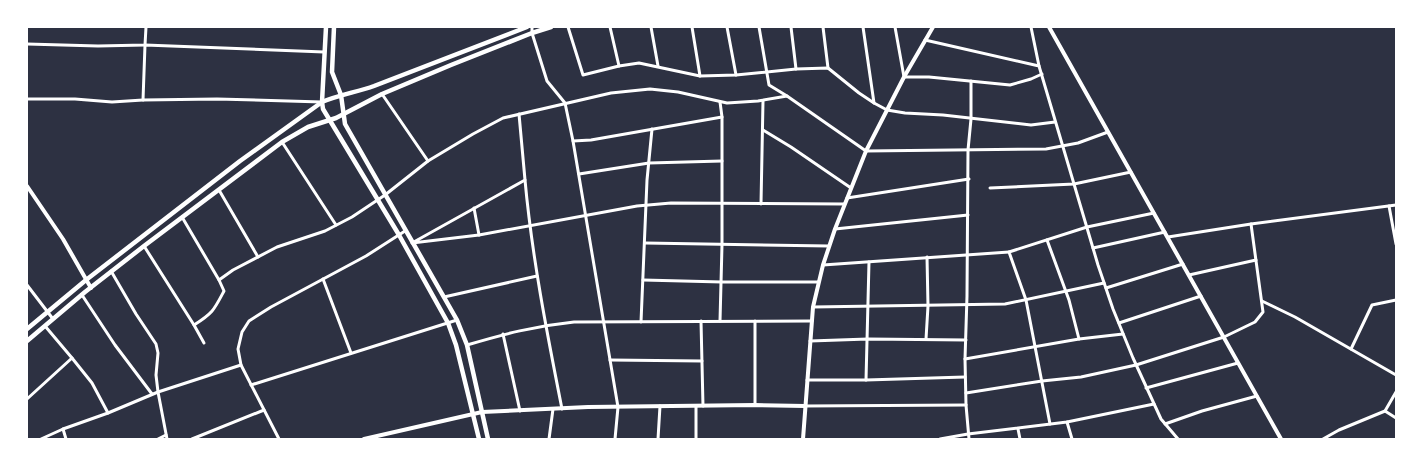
<svg xmlns="http://www.w3.org/2000/svg" width="1423" height="466" font-family="Mulish,sans-serif">
  <rect width="100%" height="100%" fill="#2d3142"/>
  <g fill="none" stroke-linecap="round" stroke-linejoin="round">
    <!-- minor -->
    <g stroke="#fff" stroke-width="3">
      <path d="M 532,27 L 532,33 L 547,81 L 565,103 L 573,141 L 618,407 L 615,439"/>
      <path d="M 568,27 L 583,75 L 619,66"/>
      <path d="M 610,27 L 619,66 L 639,63 L 700,76 L 736,75 L 796,69 L 828,68 L 859,93 L 874,103 L 887,110 L 905,113 L 943,115 L 1031,125 L 1055,122"/>
      <path d="M 651,27 L 658,66"/>
      <path d="M 692,27 L 700,76"/>
      <path d="M 727,27 L 736,75"/>
      <path d="M 759,27 L 769,85 L 787,96"/>
      <path d="M 791,27 L 796,69"/>
      <path d="M 823,27 L 828,68"/>
      <path d="M 863,27 L 874,103"/>
      <path d="M 895,27 L 904,77 L 929,77 L 1010,85 L 1031,79 L 1042,74"/>
      <path d="M 1031,27 L 1039,66"/>
      <path d="M 925,40 L 1039,66 L 1098,265 L 1113,309 L 1133,358 L 1161,419 L 1178,439"/>
      <path d="M 27,44 L 98,46 L 145,45 L 146,27"/>
      <path d="M 382,94 L 428,161"/>
      <path d="M 27,99 L 75,99 L 112,102 L 143,100"/>
      <path d="M 322,102 L 217,99 L 143,100 L 145,45 L 324,52"/>
      <path d="M 720,102 L 722,117 L 722,245 L 720,321"/>
      <path d="M 763,130 L 791,147 L 851,188"/>
      <path d="M 573,141 L 591,140 L 722,117"/>
      <path d="M 282,142 L 336,225"/>
      <path d="M 579,174 L 649,163 L 722,161"/>
      <path d="M 525,180 C 532,257 547,333 562,409"/>
      <path d="M 990,188 L 1074,184 L 1131,172"/>
      <path d="M 219,190 L 258,257"/>
      <path d="M 847,198 L 969,179"/>
      <path d="M 761,204 L 763,101"/>
      <path d="M 1389,206 L 1396,244"/>
      <path d="M 474,208 L 479,235 L 637,206 L 671,203 L 844,204"/>
      <path d="M 182,217 L 219,280 L 233,270 L 277,247 L 325,231 L 352,217 L 385,195 L 428,161 L 473,134 L 503,118 L 611,93 L 650,89 L 678,92 L 727,103 L 758,101 L 787,96 L 866,151 L 1046,149 L 1078,143 L 1108,132"/>
      <path d="M 835,229 L 968,215"/>
      <path d="M 479,235 L 412,243 L 525,180 L 519,114"/>
      <path d="M 1168,237 L 1251,224 L 1396,205"/>
      <path d="M 1047,240 L 1069,300 L 1079,339"/>
      <path d="M 645,243 L 829,246"/>
      <path d="M 144,246 L 194,325"/>
      <path d="M 1093,248 L 1165,232"/>
      <path d="M 869,262 L 866,380 L 965,377"/>
      <path d="M 823,265 L 1009,252"/>
      <path d="M 111,271 L 136,314 L 156,344 L 158,353 L 156,375 L 158,392 L 167,439"/>
      <path d="M 1189,275 L 1256,260"/>
      <path d="M 323,279 L 351,353"/>
      <path d="M 643,280 L 722,282 L 818,282"/>
      <path d="M 27,285 L 53,319"/>
      <path d="M 1106,288 L 1183,264"/>
      <path d="M 82,295 L 115,345 L 152,394"/>
      <path d="M 444,297 L 537,276"/>
      <path d="M 1262,301 L 1295,317 L 1396,375"/>
      <path d="M 813,307 L 1005,304 L 1104,283"/>
      <path d="M 701,321 L 703,406"/>
      <path d="M 641,322 L 647,180 L 652,129"/>
      <path d="M 1119,323 L 1201,296"/>
      <path d="M 45,326 L 72,358"/>
      <path d="M 503,334 L 520,411"/>
      <path d="M 926,339 L 928,306 L 927,257"/>
      <path d="M 810,341 L 868,339 L 966,340"/>
      <path d="M 204,343 L 194,325 C 213,313 214,310 224,291 L 219,280"/>
      <path d="M 467,345 C 504,334 535,326 574,322 L 812,321"/>
      <path d="M 1351,349 L 1372,305 L 1396,300"/>
      <path d="M 965,359 L 1079,339 L 1123,334"/>
      <path d="M 610,360 L 702,361"/>
      <path d="M 807,380 L 866,380"/>
      <path d="M 251,385 L 457,320"/>
      <path d="M 1146,388 L 1238,363"/>
      <path d="M 966,393 L 1042,381 L 1081,377 L 1136,365 L 1224,337 L 1255,322 L 1263,312 L 1251,224"/>
      <path d="M 27,399 L 72,358 L 92,383 L 108,413"/>
      <path d="M 755,405 L 755,321"/>
      <path d="M 805,406 L 966,405"/>
      <path d="M 1385,411 L 1396,418"/>
      <path d="M 1067,422 L 1072,439"/>
      <path d="M 1050,424 L 1026,300 L 1009,252 L 1087,227 L 1154,213"/>
      <path d="M 1165,424 L 1202,411 L 1257,396"/>
      <path d="M 63,429 L 66,439"/>
      <path d="M 1018,429 L 1020,439"/>
      <path d="M 41,439 L 63,429 L 108,413 L 158,392 L 241,365"/>
      <path d="M 158,439 L 166,435"/>
      <path d="M 192,439 L 264,410"/>
      <path d="M 279,439 L 241,365 L 238,349 L 242,332 L 249,321 L 271,307 L 366,256 L 405,231"/>
      <path d="M 549,439 L 553,409"/>
      <path d="M 658,439 L 660,406"/>
      <path d="M 696,439 L 696,406"/>
      <path d="M 940,439 L 968,434 L 1067,422 L 1154,404"/>
      <path d="M 969,439 L 966,405 L 965,359 L 967,296 L 968,150 L 971,119 L 971,81"/>
      <path d="M 1323,439 L 1339,430 L 1385,411 L 1396,392"/>
    </g>
    <!-- tertiary -->
    <g stroke="#fff" stroke-width="4">
      <path d="M 1049,27 L 1281,439"/>
      <path d="M 27,186 L 63,239 L 91,288"/>
      <path d="M 364,439 L 482,412 L 588,407 L 755,405 L 805,406"/>
      <path d="M 803,439 L 813,307 L 823,265 L 835,229 L 866,151 L 904,77 L 933,27"/>
    </g>
    <!-- secondary -->
    <g stroke="#fff" stroke-width="4.5">
      <path d="M 326,27 L 322,102 L 323,109 L 399,235 L 448,323 L 456,345 L 479,439"/>
      <path d="M 334,27 L 332,72 L 341,95 L 345,124 L 457,320 L 467,345 L 488,439"/>
      <path d="M 27,329 L 86,280 L 240,161 L 322,102 C 339,95 357,92 374,86 L 527,27"/>
      <path d="M 27,341 L 85,292 L 144,246 L 282,142 L 308,127 L 336,118 L 382,94 L 451,65 L 532,33 L 551,27"/>
    </g>
  </g>
  <!-- border -->
  <rect width="1423" height="466" fill="none" stroke="#ffffff" stroke-width="56"/>
</svg>
